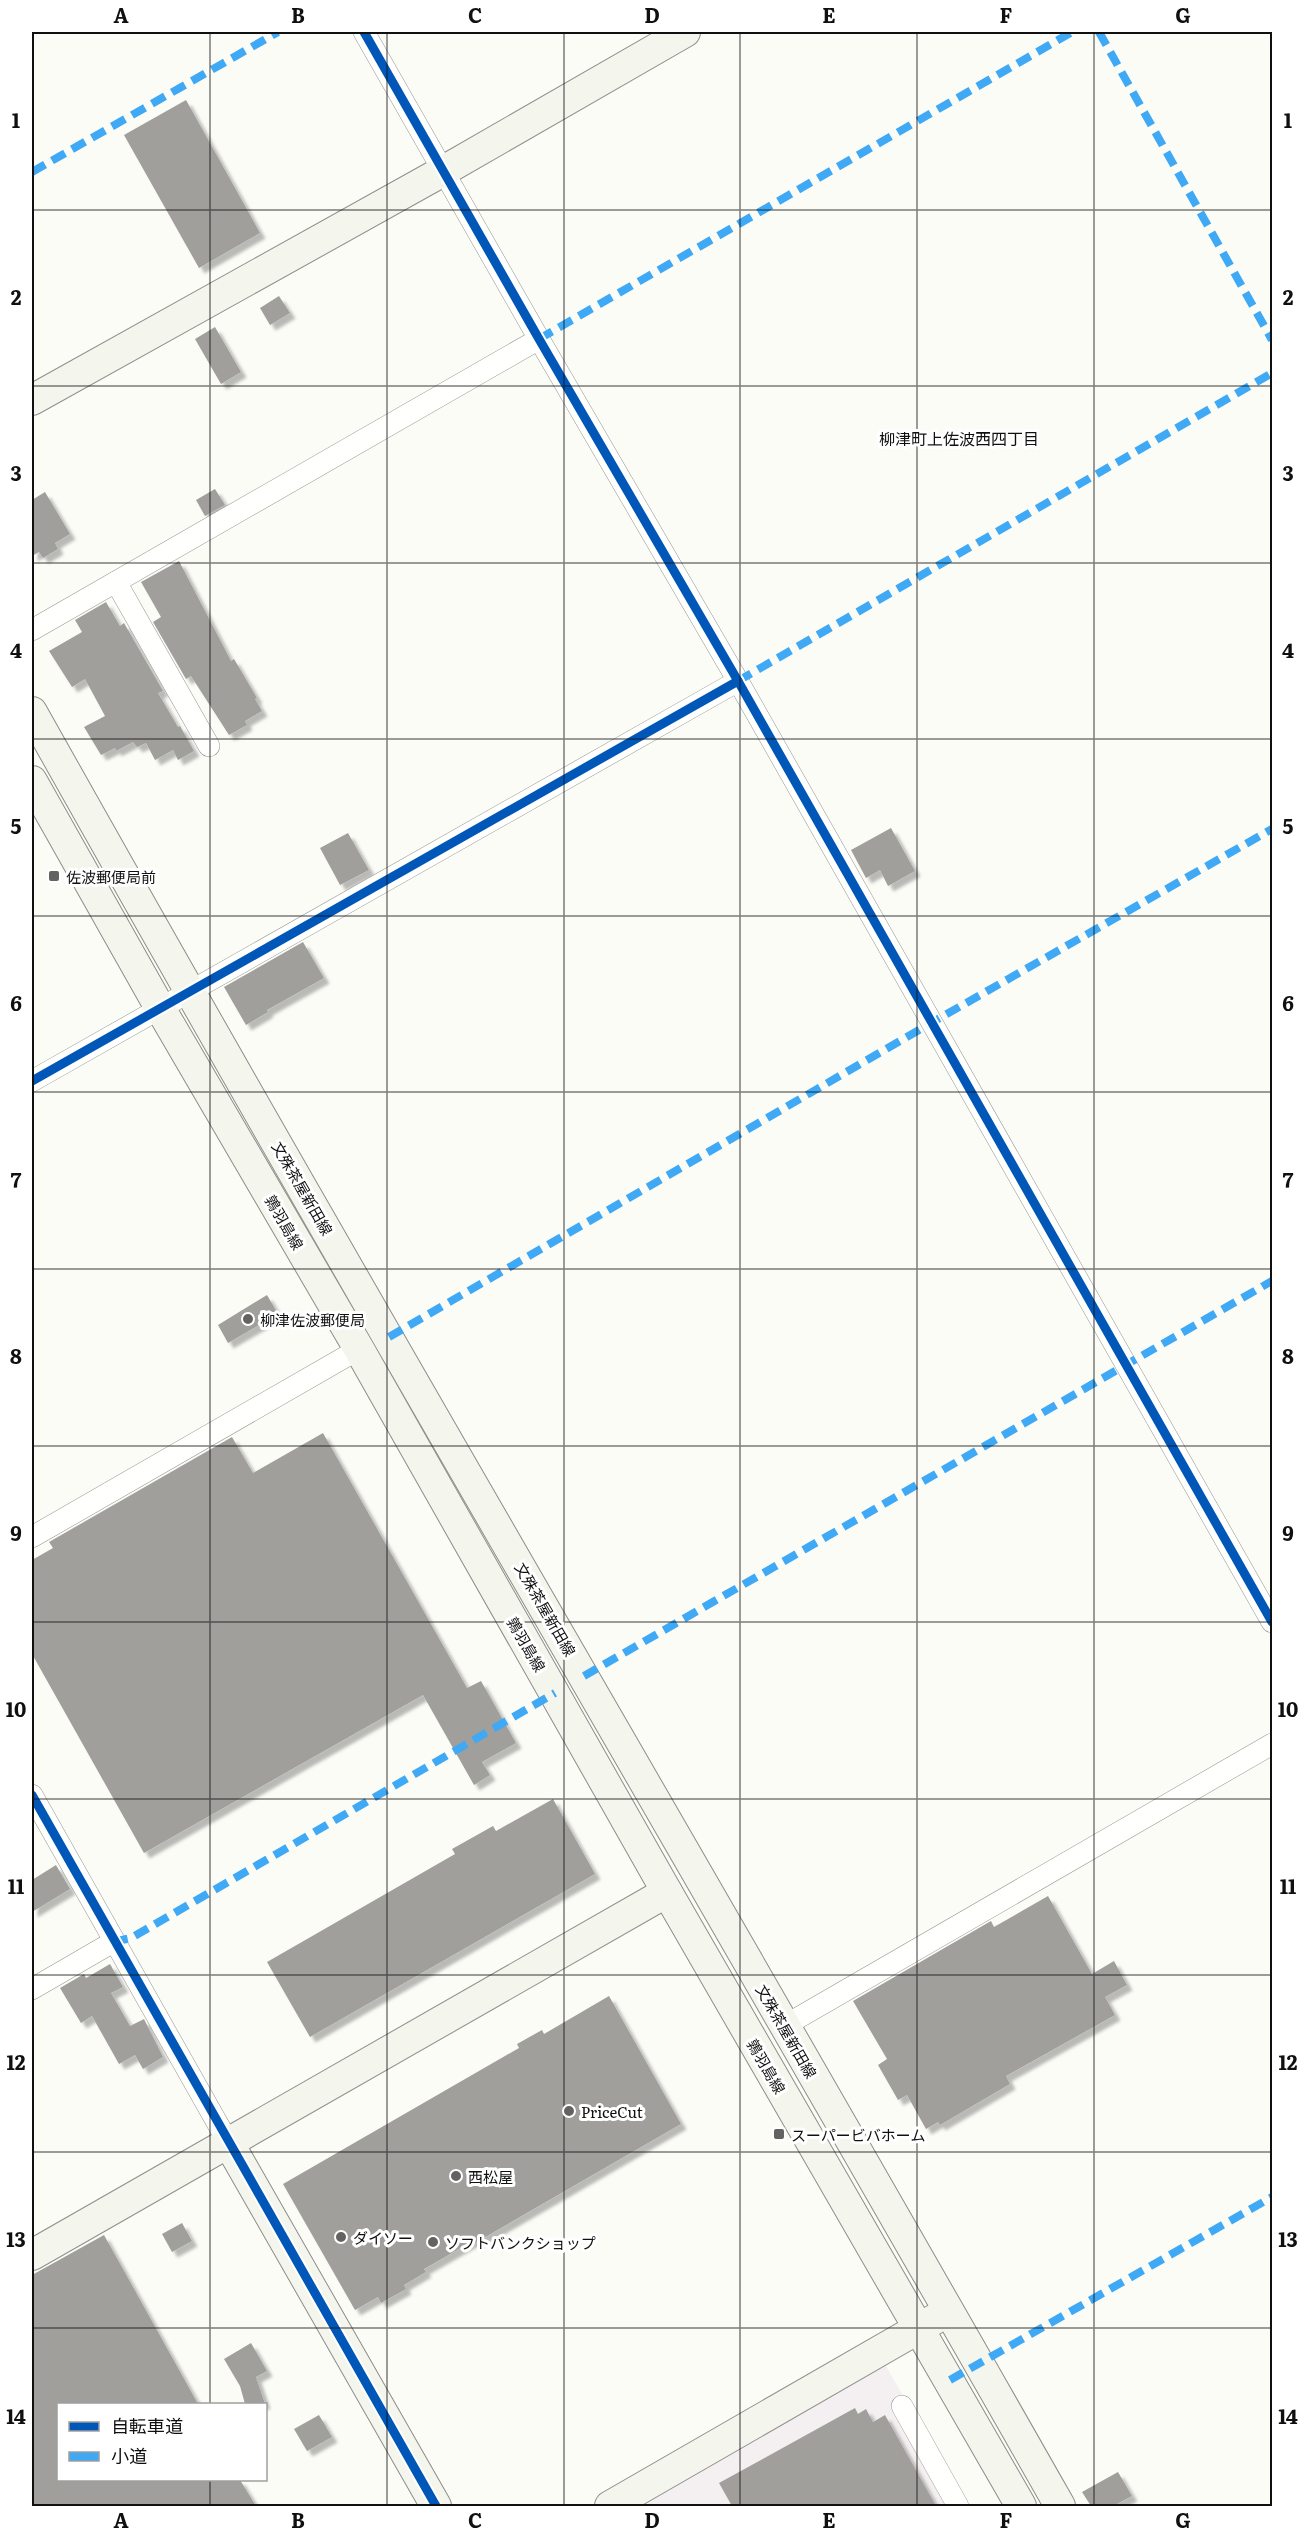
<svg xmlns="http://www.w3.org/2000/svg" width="1304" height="2538" font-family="Literata,'Noto Sans JP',serif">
  <defs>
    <filter id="shadow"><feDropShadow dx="5.5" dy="5.5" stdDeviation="1.5" flood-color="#0004"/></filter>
  </defs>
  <rect width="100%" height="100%" fill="#fcfcf7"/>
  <!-- industrial -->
  <path fill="#f4f0f2" d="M 883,2361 L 967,2506 L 629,2506 Z"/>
  <!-- building -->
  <g fill="#a09f9c" filter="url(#shadow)">
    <path d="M 186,100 L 260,233 L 199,268 L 124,135 Z"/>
    <path d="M 279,296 L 290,313 L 270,325 L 260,308 Z"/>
    <path d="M 215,327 L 241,372 L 221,384 L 195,339 Z"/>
    <path d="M 215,489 L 225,505 L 205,516 L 196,500 Z"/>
    <path d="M 45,492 L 70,534 L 55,543 L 58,549 L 43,558 L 39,552 L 32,556 L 32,500 Z"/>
    <path d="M 179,561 L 231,661 L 234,659 L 257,698 L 255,699 L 262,711 L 245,721 L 247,725 L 229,735 L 191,676 L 186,679 L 153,622 L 161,617 L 141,582 Z"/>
    <path d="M 106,602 L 120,626 L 124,623 L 163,691 L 158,693 L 178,727 L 180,726 L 194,751 L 178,760 L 173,750 L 155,760 L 146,743 L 137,747 L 133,742 L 116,751 L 115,748 L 101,755 L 84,727 L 105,716 L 85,679 L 72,687 L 49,651 L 82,632 L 75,620 Z"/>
    <path d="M 891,828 L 915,871 L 888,886 L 880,870 L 866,878 L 851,850 Z"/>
    <path d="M 348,833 L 369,870 L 340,885 L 320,848 Z"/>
    <path d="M 303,942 L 324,978 L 267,1010 L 268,1012 L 246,1025 L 224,987 Z"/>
    <path d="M 267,1295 L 278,1314 L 228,1343 L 218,1325 Z"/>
    <path d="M 323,1433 L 467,1688 L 481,1681 L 516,1743 L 482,1762 L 490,1775 L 474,1785 L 423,1695 L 144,1853 L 32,1654 L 32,1560 L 53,1548 L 49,1542 L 232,1437 L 253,1473 Z"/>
    <path d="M 553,1799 L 595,1874 L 310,2037 L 267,1962 L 455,1854 L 452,1849 L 493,1826 L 496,1831 Z"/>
    <path d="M 56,1865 L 70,1889 L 32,1912 L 32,1880 Z"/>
    <path d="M 1048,1896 L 1092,1974 L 1114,1961 L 1127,1985 L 1105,1997 L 1115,2015 L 1006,2076 L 1010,2084 L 940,2125 L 938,2122 L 926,2129 L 907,2095 L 898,2100 L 878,2065 L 887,2059 L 853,2001 L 991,1921 L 994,1927 Z"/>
    <path d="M 110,1964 L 123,1987 L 111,1993 L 130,2026 L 144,2019 L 163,2057 L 143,2069 L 135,2055 L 119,2064 L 92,2016 L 81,2023 L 60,1988 L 84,1974 L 86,1978 Z"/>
    <path d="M 609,1996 L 681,2124 L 475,2243 L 473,2241 L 424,2269 L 426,2272 L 404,2285 L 406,2289 L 381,2303 L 378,2297 L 355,2310 L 283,2184 L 519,2048 L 517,2044 L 542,2030 L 544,2034 Z"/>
    <path d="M 182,2223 L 192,2241 L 172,2252 L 162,2234 Z"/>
    <path d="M 104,2235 L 198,2404 L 58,2404 L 58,2480 L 240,2480 L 256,2506 L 32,2506 L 32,2275 Z"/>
    <path d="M 251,2343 L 267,2371 L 256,2377 L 265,2404 L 245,2404 L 240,2386 L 224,2359 Z"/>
    <path d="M 855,2408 L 858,2414 L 866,2409 L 873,2422 L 885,2415 L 936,2506 L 732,2506 L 719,2483 Z"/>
    <path d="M 319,2415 L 332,2437 L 307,2451 L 294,2429 Z"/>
    <path d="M 1118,2472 L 1132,2496 L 1113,2506 L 1091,2506 L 1082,2492 Z"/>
  </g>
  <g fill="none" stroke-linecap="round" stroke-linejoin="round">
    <defs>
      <g id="street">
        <path d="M 364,32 L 539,339 L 738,681 L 1272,1622"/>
        <path d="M 116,582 L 209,746"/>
        <path d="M 32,630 L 539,339"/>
        <path d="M 32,1081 L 738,681"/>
        <path d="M 32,1537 L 359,1349"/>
        <path d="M 32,1795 L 228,2142"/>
        <path d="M 32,1989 L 113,1942"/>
        <path d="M 784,2026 L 1272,1744"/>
        <path d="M 902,2406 L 958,2506"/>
      </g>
      <g id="secondary">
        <path d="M 32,400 L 445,170 L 685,32"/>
        <path d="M 32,712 C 369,1313 720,1907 1060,2506"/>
        <path d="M 32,781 L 160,1008 L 359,1349 L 667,1892 L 1021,2506"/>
        <path d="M 228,2142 L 436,2506"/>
        <path d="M 32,2255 L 667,1892"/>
        <path d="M 610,2506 L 935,2319"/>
      </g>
    </defs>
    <!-- street casing -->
    <use href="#street" stroke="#969694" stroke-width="22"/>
    <!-- secondary casing -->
    <use href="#secondary" stroke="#8d8d8b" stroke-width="32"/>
    <!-- street -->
    <use href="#street" stroke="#fffffe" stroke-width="21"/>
    <!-- secondary -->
    <use href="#secondary" stroke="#f4f5ec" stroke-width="30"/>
    <!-- quiet -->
    <g stroke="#3fa9f5" stroke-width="8" stroke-dasharray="15 8" stroke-linecap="butt">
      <path d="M 1099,32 L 1272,340"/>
      <path d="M 32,172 L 278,32"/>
      <path d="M 539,339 L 1072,32"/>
      <path d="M 738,681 L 1272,373"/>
      <path d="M 389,1337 L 931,1023 L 1272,829"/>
      <path d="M 584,1676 L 1272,1281"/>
      <path d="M 113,1942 L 131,1938 L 555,1693"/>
      <path d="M 950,2380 L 1272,2197"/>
    </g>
    <defs>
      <g id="cycleway">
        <path d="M 364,32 L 539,339 L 738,681 L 1272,1622"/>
        <path d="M 32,1081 L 738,681"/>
        <path d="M 32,1795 L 436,2506"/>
      </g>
    </defs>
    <!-- cycleway casing -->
    <use href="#cycleway" stroke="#fff" stroke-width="13"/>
    <!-- cycleway -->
    <use href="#cycleway" stroke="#0057b8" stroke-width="9"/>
  </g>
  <!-- grid -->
  <path fill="none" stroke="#101010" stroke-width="1.5" stroke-opacity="0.55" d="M 210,32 L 210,2404M 387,32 L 387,2506M 564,32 L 564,2506M 740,32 L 740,2506M 917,32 L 917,2506M 1094,32 L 1094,2506M 32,210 L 1272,210M 32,386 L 1272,386M 32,563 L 1272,563M 32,739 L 1272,739M 32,916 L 1272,916M 32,1092 L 1272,1092M 32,1269 L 1272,1269M 32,1446 L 1272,1446M 32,1622 L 1272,1622M 32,1799 L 1272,1799M 32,1975 L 1272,1975M 32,2152 L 1272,2152M 32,2328 L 1272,2328M 210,2480 L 210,2506"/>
  <!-- markers -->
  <g fill="#636361" stroke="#fff" stroke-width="2">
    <rect x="48" y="870" width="12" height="12" rx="3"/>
    <circle cx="248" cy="1319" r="6"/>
    <circle cx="569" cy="2111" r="6"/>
    <rect x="773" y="2128" width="12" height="12" rx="3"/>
    <circle cx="456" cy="2176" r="6"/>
    <circle cx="341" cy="2237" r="6"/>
    <circle cx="433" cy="2242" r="6"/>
  </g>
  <g text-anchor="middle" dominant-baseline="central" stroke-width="6" stroke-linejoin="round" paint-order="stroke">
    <!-- poi labels -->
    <g font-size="15" fill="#101010" stroke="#fff" text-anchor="start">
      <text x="66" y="876">佐波郵便局前</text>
      <text x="260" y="1319">柳津佐波郵便局</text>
      <text x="581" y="2111">PriceCut</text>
      <text x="791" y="2134">スーパービバホーム</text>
      <text x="468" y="2176">西松屋</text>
      <text x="353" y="2237">ダイソー</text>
      <text x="445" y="2242">ソフトバンクショップ</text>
    </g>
    <!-- street labels -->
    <g font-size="15" fill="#101010" stroke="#fff">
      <text transform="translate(303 1188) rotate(60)">文殊茶屋新田線</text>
      <text transform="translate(285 1222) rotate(60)">鶉羽島線</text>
      <text transform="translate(546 1609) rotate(60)">文殊茶屋新田線</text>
      <text transform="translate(527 1644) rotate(60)">鶉羽島線</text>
      <text transform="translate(787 2031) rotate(60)">文殊茶屋新田線</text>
      <text transform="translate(767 2066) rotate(60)">鶉羽島線</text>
    </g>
    <!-- neighbourhood labels -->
    <g font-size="16" fill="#101010" stroke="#fff">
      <text x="959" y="438">柳津町上佐波西四丁目</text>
    </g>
  </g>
  <!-- border -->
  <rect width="1304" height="2538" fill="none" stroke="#ffffff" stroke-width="66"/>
  <!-- legend -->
  <rect x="57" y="2403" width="210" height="78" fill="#ffffff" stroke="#9f9f9f" stroke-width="1.5"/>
  <rect x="69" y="2422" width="30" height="9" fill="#0057b8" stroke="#9f9f9f" stroke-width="1.5"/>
  <text x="111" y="2433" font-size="18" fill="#101010">自転車道</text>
  <rect x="69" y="2452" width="30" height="9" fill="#3fa9f5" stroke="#9f9f9f" stroke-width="1.5"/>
  <text x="111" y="2463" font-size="18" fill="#101010">小道</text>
  <rect x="33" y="33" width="1238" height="2472" fill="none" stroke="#101010" stroke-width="2"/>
  <g font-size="20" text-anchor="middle" font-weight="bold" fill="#101010">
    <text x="121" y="23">A</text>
    <text x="298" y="23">B</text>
    <text x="475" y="23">C</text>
    <text x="652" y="23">D</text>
    <text x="829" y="23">E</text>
    <text x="1006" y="23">F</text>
    <text x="1183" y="23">G</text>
    <text x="16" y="128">1</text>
    <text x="1288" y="128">1</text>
    <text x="16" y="305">2</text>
    <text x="1288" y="305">2</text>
    <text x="16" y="481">3</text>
    <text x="1288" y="481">3</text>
    <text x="16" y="658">4</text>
    <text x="1288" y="658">4</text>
    <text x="16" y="834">5</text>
    <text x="1288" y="834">5</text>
    <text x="16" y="1011">6</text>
    <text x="1288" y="1011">6</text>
    <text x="16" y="1188">7</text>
    <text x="1288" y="1188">7</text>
    <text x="16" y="1364">8</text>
    <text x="1288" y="1364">8</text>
    <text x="16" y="1541">9</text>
    <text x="1288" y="1541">9</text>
    <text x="16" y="1717">10</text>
    <text x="1288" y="1717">10</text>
    <text x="16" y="1894">11</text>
    <text x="1288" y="1894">11</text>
    <text x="16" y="2070">12</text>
    <text x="1288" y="2070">12</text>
    <text x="16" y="2247">13</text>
    <text x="1288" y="2247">13</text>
    <text x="16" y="2424">14</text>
    <text x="1288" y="2424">14</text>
    <text x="121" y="2528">A</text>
    <text x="298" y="2528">B</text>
    <text x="475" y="2528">C</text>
    <text x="652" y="2528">D</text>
    <text x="829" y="2528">E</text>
    <text x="1006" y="2528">F</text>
    <text x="1183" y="2528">G</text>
  </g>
</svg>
